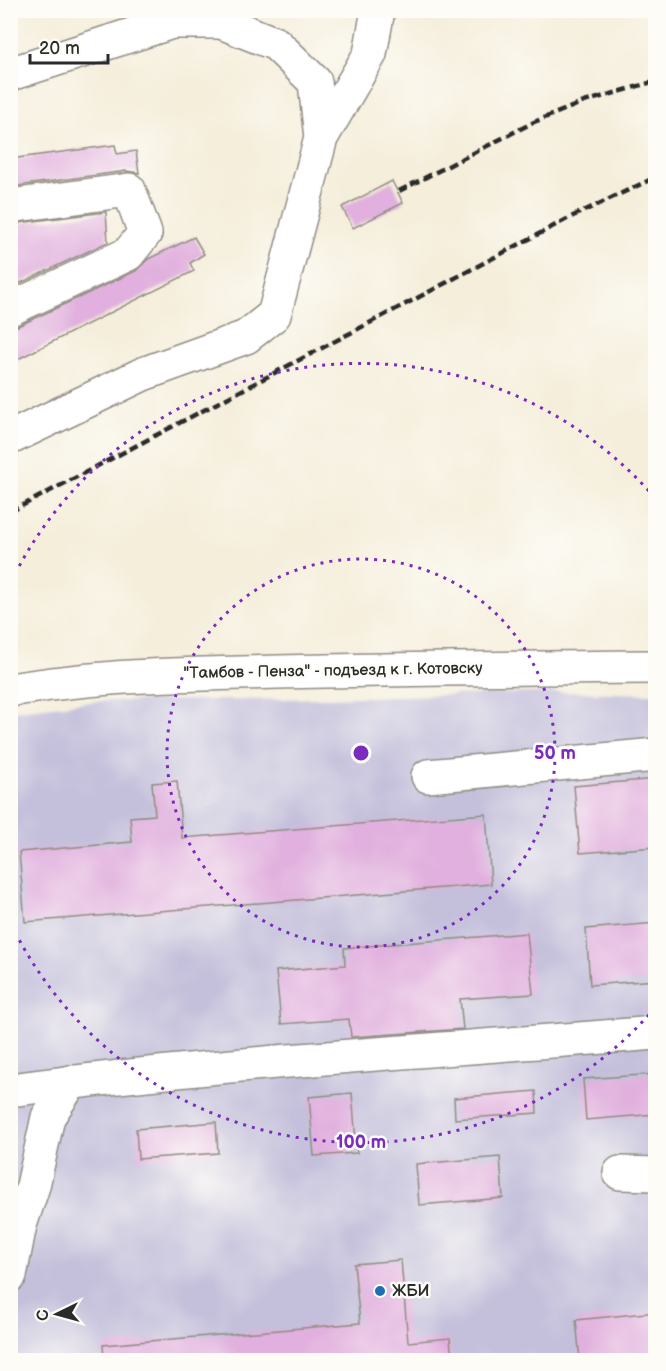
<svg xmlns="http://www.w3.org/2000/svg" width="666" height="1371" font-family="'Balsamiq Sans',sans-serif">
  <rect width="100%" height="100%" fill="#fdfcf7"/>
  <filter id="ink" filterUnits="userSpaceOnUse"><feTurbulence type="fractalNoise" baseFrequency=".0167" numOctaves="2"/><feDisplacementMap in="SourceGraphic" scale="12" xChannelSelector="R" yChannelSelector="G"/><feConvolveMatrix kernelMatrix="1 2 1 2 8 2 1 2 1" color-interpolation-filters="sRGB"/></filter>
  <filter id="wash" filterUnits="userSpaceOnUse"><feTurbulence type="fractalNoise" baseFrequency=".008" numOctaves="4" result="noise"/><feDisplacementMap in="SourceGraphic" scale="24" xChannelSelector="R" yChannelSelector="G"/><feGaussianBlur stdDeviation="1.35" result="paint"/><feColorMatrix in="noise" values="0 0 0 0 0 0 0 0 0 0 0 0 0 0 0 0 0 1.4 0 .05"/><feComposite in="paint" operator="in"/></filter>
  <g filter="url(#wash)">
    <rect width="100%" height="100%" fill="#f5eedb"/>
    <!-- industrial -->
    <path fill="#c4c0db" d="M 573,692 L 655,694 L 655,1360 L 11,1360 L 10,711 L 96,701 L 239,700 Z"/>
    <g id="blocks">
      <!-- building -->
      <g fill="#e1b0de">
        <path d="M 115,145 L 117,154 L 136,151 L 139,173 L 126,171 L 10,187 L 10,159 Z"/>
        <path d="M 392,181 L 403,203 L 353,228 L 342,207 Z"/>
        <path d="M 106,212 L 108,242 L 12,287 L 10,281 L 10,224 Z"/>
        <path d="M 194,237 L 204,254 L 190,263 L 194,271 L 10,363 L 10,327 L 18,326 L 136,271 L 148,259 Z"/>
        <path d="M 656,779 L 656,847 L 580,853 L 574,786 Z"/>
        <path d="M 177,781 L 182,838 L 486,814 L 491,884 L 25,922 L 19,852 L 132,842 L 130,817 L 155,815 L 152,783 Z"/>
        <path d="M 656,923 L 656,980 L 590,985 L 586,929 Z"/>
        <path d="M 527,933 L 533,994 L 460,999 L 463,1029 L 351,1037 L 349,1019 L 281,1024 L 276,971 L 345,965 L 344,948 Z"/>
        <path d="M 656,1074 L 656,1114 L 586,1120 L 583,1079 Z"/>
        <path d="M 536,1091 L 537,1113 L 455,1119 L 454,1098 Z"/>
        <path d="M 352,1093 L 357,1153 L 314,1156 L 309,1097 Z"/>
        <path d="M 216,1122 L 218,1153 L 138,1159 L 136,1129 Z"/>
        <path d="M 500,1157 L 503,1198 L 419,1205 L 416,1164 Z"/>
        <path d="M 401,1260 L 408,1342 L 450,1338 L 452,1360 L 104,1360 L 103,1345 L 360,1323 L 354,1264 Z"/>
        <path d="M 656,1312 L 656,1360 L 580,1360 L 576,1320 Z"/>
      </g>
    </g>
  </g>
  <g filter="url(#ink)">
    <use href="#blocks" fill-opacity="0" stroke="#908c83" stroke-width="1.5"/>
    <g fill="none" stroke-linecap="round" stroke-linejoin="round">
      <defs>
        <g id="minor">
          <path d="M 10,74 L 172,22 L 221,22 L 276,44 L 315,82 L 321,138"/>
          <path d="M 10,206 L 129,190 L 145,233 L 128,254 L 10,309"/>
          <path d="M 10,438 L 143,374 L 246,337 L 274,315 L 321,138 L 370,54 L 378,10"/>
          <path d="M 428,776 L 656,755"/>
          <path d="M 10,1090 C 224,1062 441,1050 656,1033"/>
          <path d="M 620,1173 L 656,1174"/>
          <path d="M 10,1275 L 20,1225 L 33,1186 L 48,1117 L 71,1082"/>
        </g>
        <path id="major" d="M 10,690 C 99,675 188,674 278,672 C 404,669 530,668 656,667"/>
      </defs>
      <!-- minor casing -->
      <use href="#minor" stroke="#908c83" stroke-width="36"/>
      <!-- major casing -->
      <use href="#major" stroke="#908c83" stroke-width="36"/>
      <!-- minor -->
      <use href="#minor" stroke="#fff" stroke-width="33"/>
      <!-- major -->
      <use href="#major" stroke="#fff" stroke-width="33"/>
      <!-- rail -->
      <g stroke="#2b2b2b" stroke-width="4.5" stroke-dasharray="9 4.5" stroke-linecap="butt">
        <path d="M 399,191 L 534,122 L 584,102 L 656,81"/>
        <path d="M 10,512 L 573,216 L 656,177"/>
      </g>
    </g>
  </g>
  <!-- distance rings -->
  <g fill="none" stroke="#7b2cbf" stroke-width="3" stroke-dasharray="3 6">
    <circle cx="361" cy="753" r="194"/>
    <path d="M655 1008A389 389 0 0 1 11 924M11 582A389 389 0 0 1 655 498"/>
  </g>
  <!-- markers -->
  <circle fill="#1f6fb2" stroke="#fdfcf7" stroke-width="2" cx="380" cy="1291" r="6"/>
  <g text-anchor="middle" dominant-baseline="central" stroke-width="5" stroke-linejoin="round" paint-order="stroke">
    <!-- street labels -->
    <g font-size="16" fill="#2b2b2b" stroke="#fdfcf7">
      <text transform="translate(333 671) rotate(-1)">"Тамбов - Пенза" - подъезд к г. Котовску</text>
    </g>
    <!-- poi labels -->
    <g font-size="16" font-weight="bold" fill="#2b2b2b" stroke="#fdfcf7" text-anchor="start">
      <text x="392" y="1291">ЖБИ</text>
    </g>
  </g>
  <circle cx="361" cy="753" r="9" fill="#7b2cbf" stroke="#fdfcf7" stroke-width="3"/>
  <g font-size="18" text-anchor="middle" font-weight="bold" fill="#7b2cbf" stroke="#fdfcf7" stroke-width="5" stroke-linejoin="round" paint-order="stroke">
    <text x="555" y="759">50 m</text>
    <text x="361" y="1148">100 m</text>
  </g>
  <!-- margin -->
  <rect width="666" height="1371" fill="none" stroke="#fdfcf7" stroke-width="36"/>
  <!-- north arrow -->
  <g transform="translate(57 1314) rotate(265)" stroke="#fdfcf7" stroke-width="4.5" paint-order="stroke">
  <path d="M0-4.5L10 22L0 15L-10 22Z" fill="#2b2b2b"/>
  <text y="-9" font-size="16" font-weight="bold" text-anchor="middle" fill="#2b2b2b">С</text>
  </g>
  <!-- scale -->
  <path d="M30 54v9h78v-9" fill="none" stroke="#2b2b2b" stroke-width="3"/>
  <text x="39" y="54" font-size="18" fill="#2b2b2b" stroke="#fdfcf7" stroke-width="4.5" paint-order="stroke">20 m</text>
</svg>
